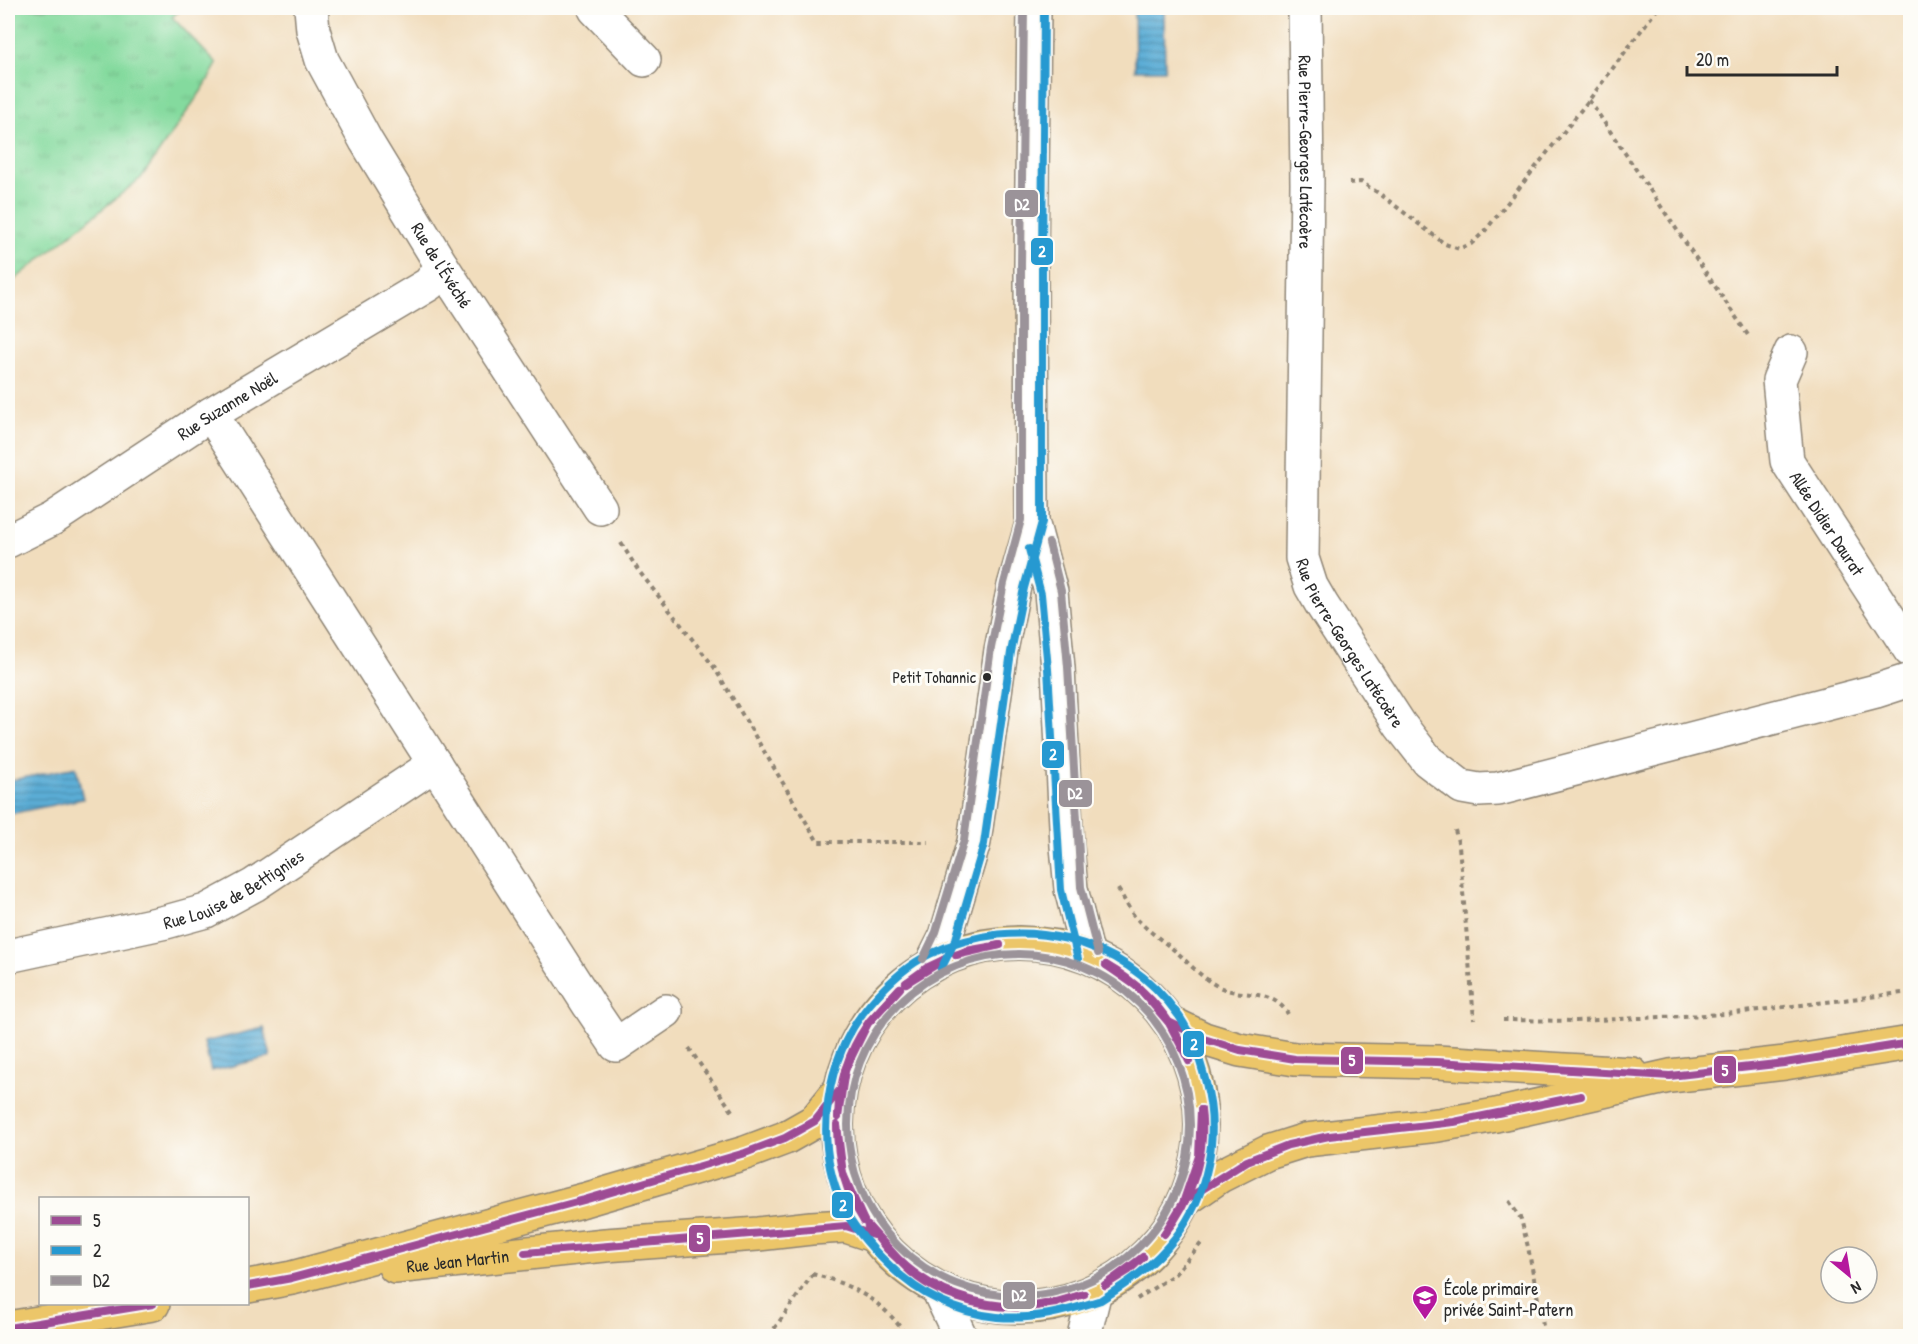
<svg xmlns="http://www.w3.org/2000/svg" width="1918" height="1344" font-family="'Patrick Hand',sans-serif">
  <defs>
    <pattern id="grass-tufts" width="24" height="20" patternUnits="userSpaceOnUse" patternTransform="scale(1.5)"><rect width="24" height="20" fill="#84da9e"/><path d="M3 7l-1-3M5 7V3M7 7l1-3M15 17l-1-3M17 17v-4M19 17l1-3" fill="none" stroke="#72bb88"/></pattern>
    <pattern id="water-rules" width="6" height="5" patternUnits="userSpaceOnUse" patternTransform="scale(1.5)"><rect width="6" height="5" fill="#5badd6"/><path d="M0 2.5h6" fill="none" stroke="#4b8dae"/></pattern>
  </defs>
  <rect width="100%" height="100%" fill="#fdfcf7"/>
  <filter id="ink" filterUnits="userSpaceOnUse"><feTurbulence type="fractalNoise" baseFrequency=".0167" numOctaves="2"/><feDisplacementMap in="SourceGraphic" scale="12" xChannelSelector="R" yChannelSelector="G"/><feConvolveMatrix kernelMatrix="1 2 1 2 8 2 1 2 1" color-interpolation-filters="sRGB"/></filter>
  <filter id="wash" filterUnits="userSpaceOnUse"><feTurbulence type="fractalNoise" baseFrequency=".008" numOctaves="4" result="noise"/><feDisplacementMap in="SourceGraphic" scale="24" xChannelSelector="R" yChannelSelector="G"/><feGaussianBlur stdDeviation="1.35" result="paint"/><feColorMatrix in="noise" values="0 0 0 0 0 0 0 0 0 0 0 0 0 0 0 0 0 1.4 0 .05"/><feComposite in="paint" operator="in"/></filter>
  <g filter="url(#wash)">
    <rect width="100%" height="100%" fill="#f1ddbd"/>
    <!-- grass -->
    <path fill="url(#grass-tufts)" stroke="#588264" stroke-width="1.5" d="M 8,8 L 183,8 L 172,17 L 217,64 L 204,87 L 141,178 L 8,285 Z"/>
    <!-- water -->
    <g fill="url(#water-rules)" stroke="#436c80" stroke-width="1.5">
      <path d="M 1134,8 L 1164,8 L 1165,70 L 1135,70 Z"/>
      <path d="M 76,767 L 83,799 L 9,814 L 8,781 Z"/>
      <path d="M 264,1028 L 271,1057 L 211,1071 L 204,1042 Z"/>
    </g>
  </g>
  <g filter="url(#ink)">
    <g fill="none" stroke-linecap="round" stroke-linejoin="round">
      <defs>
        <g id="minor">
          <path id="s1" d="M 311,8 L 313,30 L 322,60 L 366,141 L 442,266 L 600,508"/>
          <path d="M 1034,8 L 1031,265 L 1032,521 L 1051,592 L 1058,668 L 1067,846 L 1071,889 L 1088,956"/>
          <path id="s2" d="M 1305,8 L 1307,184 L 1302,558 L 1311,586 L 1322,605 L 1400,725 L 1428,761 L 1462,787 L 1479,790 L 1498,789 L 1876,691 L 1910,680"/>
          <path d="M 595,9 L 644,60"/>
          <path id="s3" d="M 1791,352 L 1779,380 L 1787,461 L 1910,650"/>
          <path d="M 211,414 L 589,1005 L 616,1045 L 666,1011"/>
          <path id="s4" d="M 8,541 L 52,519 L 211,414 L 429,284 L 442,266"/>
          <path id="s5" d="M 8,956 L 166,922 L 206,911 L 254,885 L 435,764"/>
          <path d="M 932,964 L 946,936 L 974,842 L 1001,650 L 1014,586 L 1032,523"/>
          <path d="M 938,1289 L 960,1336"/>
          <path d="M 1084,1336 L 1095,1291"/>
        </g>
        <g id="major">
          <circle cx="1019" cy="1125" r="182"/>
          <path d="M 1171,1023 L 1204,1039 L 1240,1050 L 1295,1059 L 1437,1062 L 1632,1074"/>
          <path d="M 1185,1200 L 1220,1176 L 1268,1152 L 1306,1140 L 1438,1125 L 1496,1115 L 1670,1076 L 1785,1063 L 1910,1043"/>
          <path id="s6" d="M 395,1267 L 605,1245 L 758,1234 L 811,1228 L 846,1226 L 873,1235"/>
          <path d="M 248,1286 L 292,1278 L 584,1200 L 745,1153 L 785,1138 L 815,1121 L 839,1091"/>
          <path d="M 8,1328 L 153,1304"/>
        </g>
      </defs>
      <!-- minor casing -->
      <use href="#minor" stroke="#8e8474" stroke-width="36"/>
      <!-- major casing -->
      <use href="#major" stroke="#8e8474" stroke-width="36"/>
      <!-- path -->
      <g stroke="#8e8474" stroke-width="4" stroke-dasharray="4.5 4.5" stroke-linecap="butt">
        <path d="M 1904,8 L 1910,17"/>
        <path d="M 1589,100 L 1750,338"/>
        <path d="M 1349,183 L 1361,182 L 1380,194 L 1445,244 L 1459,249 L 1471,244 L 1485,231 L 1589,100 L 1658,8"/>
        <path d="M 621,543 L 638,570 L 714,667 L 818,842 L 928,842"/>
        <path d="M 1455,830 L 1459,846 L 1474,1019"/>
        <path d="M 1118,889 C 1123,897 1127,905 1132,913 C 1145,930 1164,941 1180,955 C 1192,967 1204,979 1219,987 C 1245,999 1271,987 1288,1014"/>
        <path d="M 1503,1020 L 1576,1021 L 1726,1014 L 1910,992"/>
        <path d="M 689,1048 L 732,1111"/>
        <path d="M 1509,1201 L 1521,1219 L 1528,1247 L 1545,1336"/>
        <path d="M 812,1274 C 849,1283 886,1302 906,1336"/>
        <path d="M 1137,1299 L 1175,1274 L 1203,1241"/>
        <path d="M 769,1336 L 813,1274"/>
      </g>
      <!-- minor -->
      <use href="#minor" stroke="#fff" stroke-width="33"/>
      <!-- major -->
      <use href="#major" stroke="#ecc669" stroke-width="33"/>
      <defs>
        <g id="bus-1">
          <path d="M 956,955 L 966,951 L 1000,945"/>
          <path d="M 956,955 L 1000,945"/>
          <path d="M 1106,965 C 1145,987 1173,1019 1189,1061"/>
          <path d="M 1106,965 L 1139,988 L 1169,1023 L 1189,1061"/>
          <path d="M 906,983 L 928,967 L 945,959"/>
          <path d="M 906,983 L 945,959"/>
          <path d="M 869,1022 L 900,988"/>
          <path d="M 869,1022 L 900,988"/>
          <path d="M 1171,1023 L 1204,1039 L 1240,1050 L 1295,1059 L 1437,1062 L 1670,1076 L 1785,1063 L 1910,1043"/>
          <path d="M 838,1117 C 839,1084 848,1052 867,1025"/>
          <path d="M 838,1117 L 845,1070 L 867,1025"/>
          <path d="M 837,1125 L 843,1174 L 864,1221"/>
          <path d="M 837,1125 C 837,1160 845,1192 864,1221"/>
          <path d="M 1185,1200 L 1247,1161 L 1288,1145 L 1329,1136 L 1454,1122 L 1581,1096"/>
          <path d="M 868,1226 L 900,1261"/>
          <path d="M 868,1226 L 887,1249 L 900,1261"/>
          <path d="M 1164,1234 L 1183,1203 L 1199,1156 L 1201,1110"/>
          <path d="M 1164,1234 C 1191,1202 1207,1152 1201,1110"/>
          <path d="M 525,1253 L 846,1226 L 873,1235"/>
          <path d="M 900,1261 C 934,1293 979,1307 1024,1307"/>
          <path d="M 900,1261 C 930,1295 981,1309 1024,1307"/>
          <path d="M 1105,1285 L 1143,1257"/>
          <path d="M 1105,1285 L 1129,1270 L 1143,1257"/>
          <path d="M 248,1286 L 292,1278 L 584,1200 L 745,1153 L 785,1138 L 815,1121 L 839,1091"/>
          <path d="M 1029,1307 L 1056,1302 L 1084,1294"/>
          <path d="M 1029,1307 L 1056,1303 L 1084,1294"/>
          <path d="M 8,1328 L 153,1304"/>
        </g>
        <g id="bus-2">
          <path d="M 1029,549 L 1041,594 L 1048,669 L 1061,890 L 1078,959"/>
          <path d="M 941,969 L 956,939 L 984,844 L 1011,652 L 1024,588 L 1042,522 L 1042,265 L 1044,8"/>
          <path d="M 1098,1301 C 1064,1312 1033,1320 997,1317 C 956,1313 919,1294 890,1266 C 871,1248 853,1228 842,1204 C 813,1140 825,1057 870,1004 C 887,984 907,965 930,954 C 1019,912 1122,935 1179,1016 C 1193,1036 1200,1060 1206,1083 C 1220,1136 1208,1195 1175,1238 C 1154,1265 1129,1282 1101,1300"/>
        </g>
        <g id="bus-3">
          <path d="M 1049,543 L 1061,591 L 1068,667 L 1081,887 L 1098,953"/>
          <circle cx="1019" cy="1125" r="171"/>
          <path d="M 923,959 L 936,932 L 964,840 L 991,648 L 1004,583 L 1021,520 L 1021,265 L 1024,8"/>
        </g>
      </defs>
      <!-- bus-1 casing -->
      <use href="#bus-1" stroke="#fdfcf7" stroke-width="12"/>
      <!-- bus-2 casing -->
      <use href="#bus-2" stroke="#fdfcf7" stroke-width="12"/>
      <!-- bus-3 casing -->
      <use href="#bus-3" stroke="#fdfcf7" stroke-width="12"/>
      <!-- bus-1 -->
      <use href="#bus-1" stroke="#9d4c94" stroke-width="8"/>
      <!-- bus-2 -->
      <use href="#bus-2" stroke="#2699d1" stroke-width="8"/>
      <!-- bus-3 -->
      <use href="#bus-3" stroke="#9b9399" stroke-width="8"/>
    </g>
  </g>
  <!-- icons -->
  <defs>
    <symbol id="school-pin" viewBox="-11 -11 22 30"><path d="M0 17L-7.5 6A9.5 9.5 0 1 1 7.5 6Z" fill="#b5179e" stroke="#fdfcf7"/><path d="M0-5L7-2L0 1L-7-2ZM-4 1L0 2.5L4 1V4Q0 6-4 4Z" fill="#fff"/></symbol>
  </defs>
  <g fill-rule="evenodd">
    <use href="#school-pin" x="1410" y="1283" width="30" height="40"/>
  </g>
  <!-- markers -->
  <circle fill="#2b2b2b" stroke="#fdfcf7" stroke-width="2" cx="987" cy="677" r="5"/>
  <g text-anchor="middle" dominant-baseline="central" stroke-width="6" stroke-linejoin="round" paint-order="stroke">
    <!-- bus labels -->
    <g font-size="16" fill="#2b2b2b" stroke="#fdfcf7" text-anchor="end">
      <text x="976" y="677">Petit Tohannic</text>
    </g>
    <!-- street labels -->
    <g font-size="18" fill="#2b2b2b" stroke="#fdfcf7">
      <text stroke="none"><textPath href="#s2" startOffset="144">Rue Pierre-Georges Latécoère</textPath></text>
      <text stroke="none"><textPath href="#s1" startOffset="291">Rue de l'Évéché</textPath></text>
      <text stroke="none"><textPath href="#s4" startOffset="258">Rue Suzanne Noël</textPath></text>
      <text stroke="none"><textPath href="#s3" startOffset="186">Allée Didier Daurat</textPath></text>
      <text stroke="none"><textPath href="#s2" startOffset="648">Rue Pierre-Georges Latécoère</textPath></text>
      <text stroke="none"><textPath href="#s5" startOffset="237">Rue Louise de Bettignies</textPath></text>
      <text stroke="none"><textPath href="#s6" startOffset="63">Rue Jean Martin</textPath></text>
    </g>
    <!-- poi labels -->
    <g font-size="18" fill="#2b2b2b" stroke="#fdfcf7" text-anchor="start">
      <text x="1444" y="1288">École primaire<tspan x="1444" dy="21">privée Saint-Patern</tspan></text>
    </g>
  </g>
  <g stroke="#fdfcf7" stroke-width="2">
    <rect x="1004" y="189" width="35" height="29" rx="6" fill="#9b9399"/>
    <rect x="1030" y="237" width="24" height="29" rx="6" fill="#2699d1"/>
    <rect x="1041" y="740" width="24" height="29" rx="6" fill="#2699d1"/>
    <rect x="1058" y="779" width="35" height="29" rx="6" fill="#9b9399"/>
    <rect x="1182" y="1030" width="23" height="28" rx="6" fill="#2699d1"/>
    <rect x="1340" y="1046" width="24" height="29" rx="6" fill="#9d4c94"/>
    <rect x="1713" y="1055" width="24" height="29" rx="6" fill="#9d4c94"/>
    <rect x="831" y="1191" width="23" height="28" rx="6" fill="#2699d1"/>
    <rect x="688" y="1224" width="23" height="29" rx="6" fill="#9d4c94"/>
    <rect x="1002" y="1281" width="34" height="29" rx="6" fill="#9b9399"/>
  </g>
  <g font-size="16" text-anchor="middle" font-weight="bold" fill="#fff">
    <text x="1022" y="210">D2</text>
    <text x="1042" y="257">2</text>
    <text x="1053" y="760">2</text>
    <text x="1075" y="799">D2</text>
    <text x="1194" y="1050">2</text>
    <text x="1352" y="1066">5</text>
    <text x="1725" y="1076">5</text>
    <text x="843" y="1211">2</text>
    <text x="700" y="1244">5</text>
    <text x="1019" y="1301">D2</text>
  </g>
  <!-- margin -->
  <rect width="1918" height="1344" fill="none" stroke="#fdfcf7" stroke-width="30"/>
  <!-- legend -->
  <rect x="39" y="1197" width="210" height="108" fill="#fdfcf7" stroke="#a9a8a5" stroke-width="1.5"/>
  <rect x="51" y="1216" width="30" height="9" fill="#9d4c94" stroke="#a9a8a5" stroke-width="1.5"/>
  <text x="93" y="1227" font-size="18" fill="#2b2b2b">5</text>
  <rect x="51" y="1246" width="30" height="9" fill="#2699d1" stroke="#a9a8a5" stroke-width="1.5"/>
  <text x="93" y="1257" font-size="18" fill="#2b2b2b">2</text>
  <rect x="51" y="1276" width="30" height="9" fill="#9b9399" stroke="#a9a8a5" stroke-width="1.5"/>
  <text x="93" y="1287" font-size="18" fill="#2b2b2b">D2</text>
  <!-- north arrow -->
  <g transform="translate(1849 1275) rotate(150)"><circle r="28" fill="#fdfcf7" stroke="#a9a8a5" stroke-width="1.5"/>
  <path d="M0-4.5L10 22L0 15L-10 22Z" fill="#b5179e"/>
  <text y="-9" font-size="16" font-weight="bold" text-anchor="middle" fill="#2b2b2b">N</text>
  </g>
  <!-- scale -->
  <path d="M1687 66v9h150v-9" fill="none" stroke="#2b2b2b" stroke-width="3"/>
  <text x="1696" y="66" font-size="18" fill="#2b2b2b" stroke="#fdfcf7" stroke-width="4.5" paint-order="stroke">20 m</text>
</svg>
